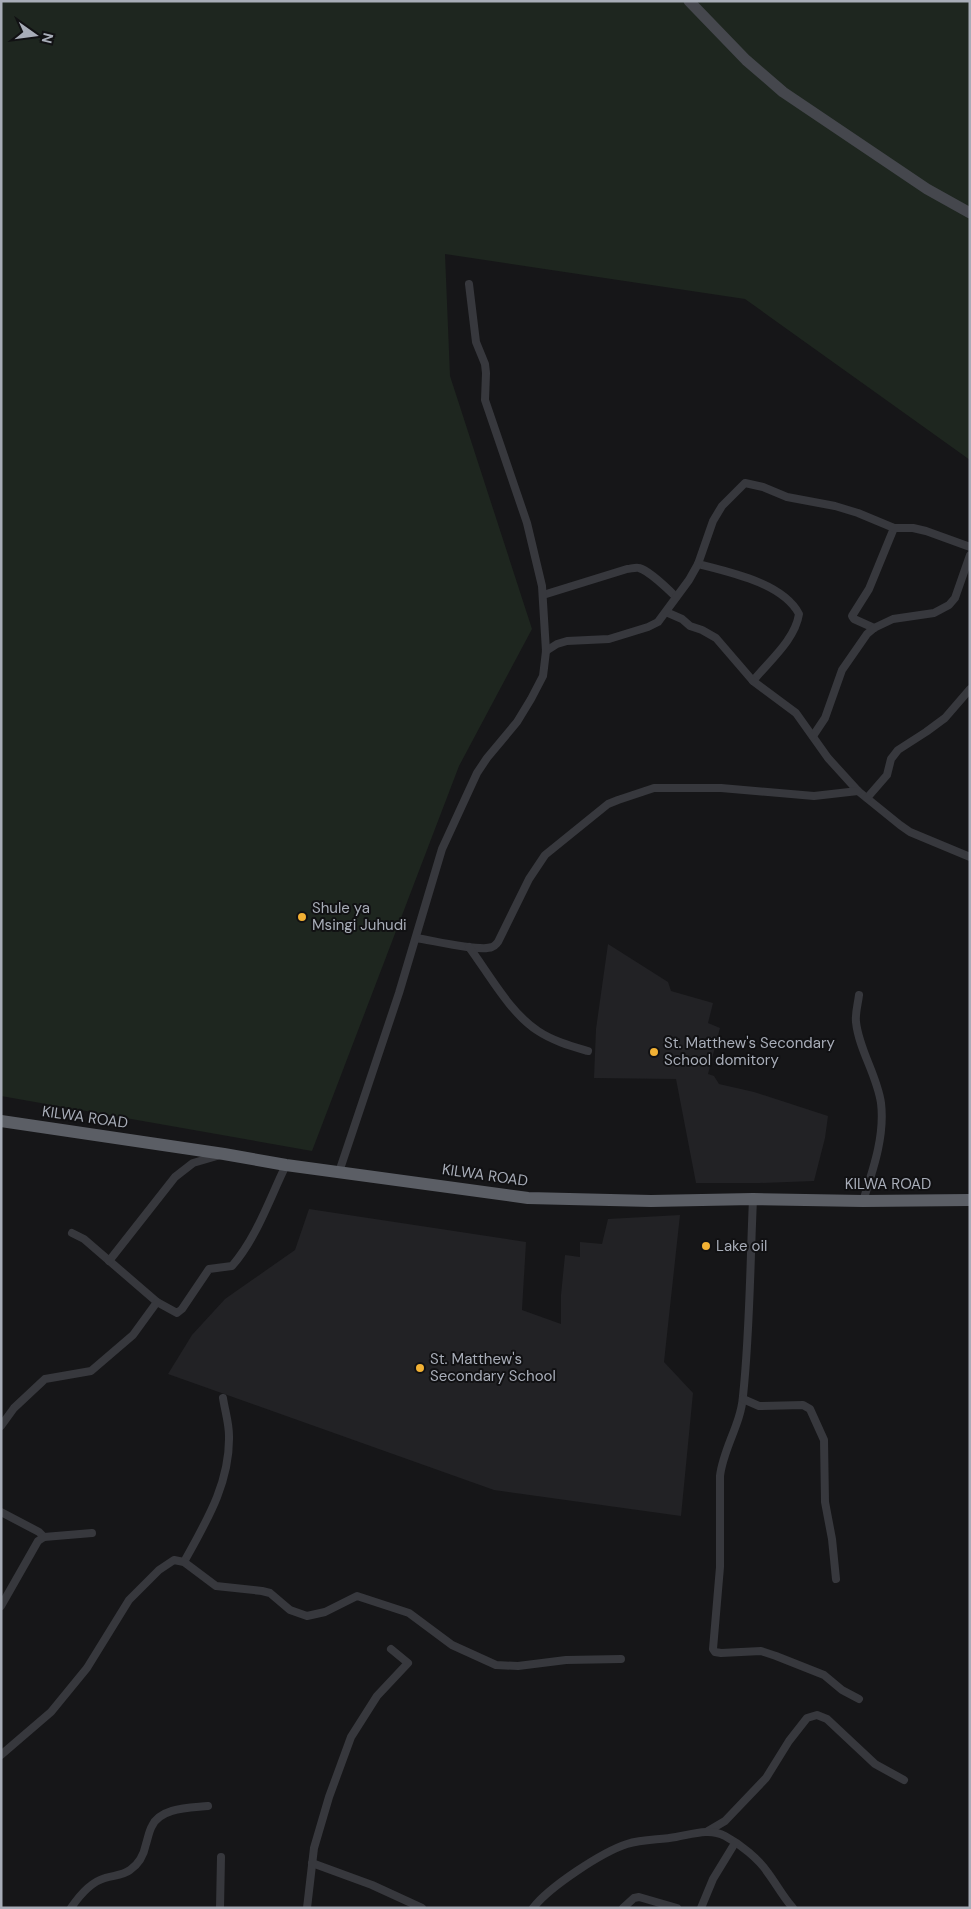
<svg xmlns="http://www.w3.org/2000/svg" width="971" height="1909" font-family="'DM Sans',sans-serif">
  <rect width="100%" height="100%" fill="#161618"/>
  <!-- built -->
  <g fill="#222225">
    <path d="M 608,944 L 668,982 L 671,991 L 713,1003 L 708,1023 L 720,1028 L 708,1074 L 714,1076 L 719,1084 L 754,1092 L 828,1116 L 825,1138 L 814,1181 L 759,1183 L 696,1183 L 676,1079 L 594,1078 L 596,1029 Z"/>
    <path d="M 309,1209 L 526,1242 L 522,1310 L 561,1324 L 561,1295 L 565,1255 L 580,1257 L 580,1242 L 602,1244 L 608,1219 L 680,1215 L 664,1362 L 693,1393 L 681,1516 L 494,1490 L 168,1374 L 192,1335 L 225,1299 L 295,1250 Z"/>
  </g>
  <!-- green -->
  <path fill="#1e261f" d="M 1,1 L 970,1 L 970,460 L 745,299 L 445,254 L 450,376 L 532,629 L 459,766 L 312,1151 L 1,1096 Z"/>
  <g fill="none" stroke-linecap="round" stroke-linejoin="round">
    <!-- minor -->
    <g stroke="#37383d" stroke-width="8">
      <path d="M 698,564 C 729,572 783,583 799,614 C 795,640 769,661 753,681"/>
      <path d="M 543,595 L 627,569 C 630,569 636,567 639,568 C 648,570 669,590 676,597"/>
      <path d="M 666,612 L 682,619 L 690,626 L 702,630 L 716,638 L 753,681 L 796,713 L 828,758 L 858,791 L 900,825 L 910,832 L 970,857"/>
      <path d="M 874,628 L 854,619 L 852,616 L 869,589 L 894,528"/>
      <path d="M 546,651 L 557,644 L 567,641 L 609,639 L 648,627 L 658,622 L 689,580 L 698,564 L 713,521 L 722,506 L 745,483 L 763,487 L 787,497 L 835,506 L 858,513 L 894,528 L 913,528 L 926,531 L 970,547"/>
      <path d="M 813,736 L 825,718 L 842,670 L 867,634 L 874,628 L 893,619 L 934,613 L 949,605 L 955,598 L 970,555"/>
      <path d="M 867,798 L 887,775 L 891,759 L 898,750 L 926,732 L 945,718 L 970,689"/>
      <path d="M 416,938 C 431,940 480,952 492,947 C 495,946 496,944 498,942 L 529,879 L 545,855 L 608,804 L 618,800 L 654,788 L 721,788 L 814,796 L 858,791"/>
      <path d="M 469,947 C 489,974 510,1013 538,1031 C 553,1041 571,1046 588,1051"/>
      <path d="M 859,995 C 858,1004 855,1013 856,1022 C 859,1050 877,1075 881,1103 C 885,1136 873,1170 863,1201"/>
      <path d="M 339,1172 L 399,993 L 442,849 L 477,773 L 487,758 L 517,722 L 531,699 L 543,676 L 544,668 L 546,651 L 542,586 L 527,523 L 485,400 L 486,373 L 485,364 L 476,342 L 469,284"/>
      <path d="M 753,1199 C 750,1265 750,1331 743,1396 C 741,1424 723,1449 720,1476 L 720,1567 L 713,1649 L 715,1652 L 721,1653 L 761,1651 L 776,1656 L 824,1675 L 842,1690 L 859,1699"/>
      <path d="M 72,1233 L 84,1239 L 157,1302 L 177,1313 L 182,1309 L 209,1269 L 232,1266 C 257,1237 269,1200 286,1165"/>
      <path d="M 109,1261 L 175,1177 L 193,1163 L 217,1156"/>
      <path d="M 743,1399 L 759,1406 L 803,1405 L 810,1409 L 824,1440 L 825,1502 L 832,1539 L 836,1579"/>
      <path d="M 1,1426 L 14,1408 L 45,1379 L 91,1371 L 133,1335 L 157,1302"/>
      <path d="M 1,1512 L 39,1532 L 44,1537"/>
      <path d="M 184,1562 C 206,1522 230,1483 229,1436 C 229,1423 225,1411 223,1398"/>
      <path d="M 1,1606 L 38,1541 L 44,1537 L 92,1533"/>
      <path d="M 1,1755 L 51,1712 L 87,1668 L 129,1600 L 159,1570 L 174,1560 L 184,1562 L 216,1586 L 262,1591 L 270,1593 L 290,1610 L 307,1616 L 325,1612 L 357,1596 L 409,1613 L 452,1645 L 496,1665 L 518,1666 L 566,1660 L 621,1659"/>
      <path d="M 708,1831 L 725,1821 L 766,1778 L 789,1741 L 807,1718 L 817,1715 L 827,1719 L 875,1764 L 904,1780"/>
      <path d="M 312,1863 L 372,1885 L 422,1908"/>
      <path d="M 71,1908 C 79,1896 91,1882 105,1878 C 114,1875 122,1876 130,1870 C 139,1864 144,1854 146,1844 C 148,1838 149,1831 152,1826 C 161,1807 191,1808 208,1806"/>
      <path d="M 220,1908 L 221,1857"/>
      <path d="M 307,1908 L 314,1848 L 329,1797 L 351,1737 L 377,1696 L 408,1663 L 391,1649"/>
      <path d="M 533,1908 C 549,1887 602,1852 627,1844 C 643,1839 660,1840 676,1837 C 693,1834 710,1828 725,1836 C 740,1844 759,1859 768,1873 C 777,1885 783,1897 793,1908"/>
      <path d="M 623,1908 L 634,1898 L 639,1897 L 677,1908"/>
      <path d="M 701,1908 L 713,1879 L 735,1843"/>
    </g>
    <!-- secondary -->
    <path stroke="#45474d" stroke-width="11" d="M 689,1 L 746,60 L 783,92 L 927,189 L 970,213"/>
    <!-- trunk -->
    <path stroke="#5b5e65" stroke-width="12" d="M 1,1121 L 224,1154 L 286,1165 L 528,1198 L 651,1201 L 753,1199 L 863,1201 L 970,1200"/>
  </g>
  <!-- markers -->
  <g fill="#f2b134" stroke="#111113" stroke-width="2">
    <circle cx="302" cy="917" r="5"/>
    <circle cx="654" cy="1052" r="5"/>
    <circle cx="706" cy="1246" r="5"/>
    <circle cx="420" cy="1368" r="5"/>
  </g>
  <g text-anchor="middle" dominant-baseline="central" stroke-width="4" stroke-linejoin="round" paint-order="stroke">
    <!-- poi labels -->
    <g font-size="15" fill="#a8adb8" stroke="#111113" text-anchor="start">
      <text x="312" y="908">Shule ya<tspan x="312" dy="17">Msingi Juhudi</tspan></text>
      <text x="664" y="1043">St. Matthew's Secondary<tspan x="664" dy="17">School domitory</tspan></text>
      <text x="716" y="1246">Lake oil</text>
      <text x="430" y="1359">St. Matthew's<tspan x="430" dy="17">Secondary School</tspan></text>
    </g>
    <!-- street labels -->
    <g font-size="15" fill="#a8adb8" stroke="#111113">
      <text transform="translate(85 1117) rotate(8)">KILWA ROAD</text>
      <text transform="translate(485 1175) rotate(8)">KILWA ROAD</text>
      <text x="888" y="1184">KILWA ROAD</text>
    </g>
  </g>
  <!-- border -->
  <rect width="971" height="1909" fill="none" stroke="#a8adb8" stroke-width="5"/>
  <!-- north arrow -->
  <g transform="translate(35 35) rotate(104)" stroke="#111113" stroke-width="4" paint-order="stroke">
  <path d="M0-4L9 19L0 12L-9 19Z" fill="#a8adb8"/>
  <text y="-8" font-size="14" font-weight="bold" text-anchor="middle" fill="#a8adb8">N</text>
  </g>
</svg>
